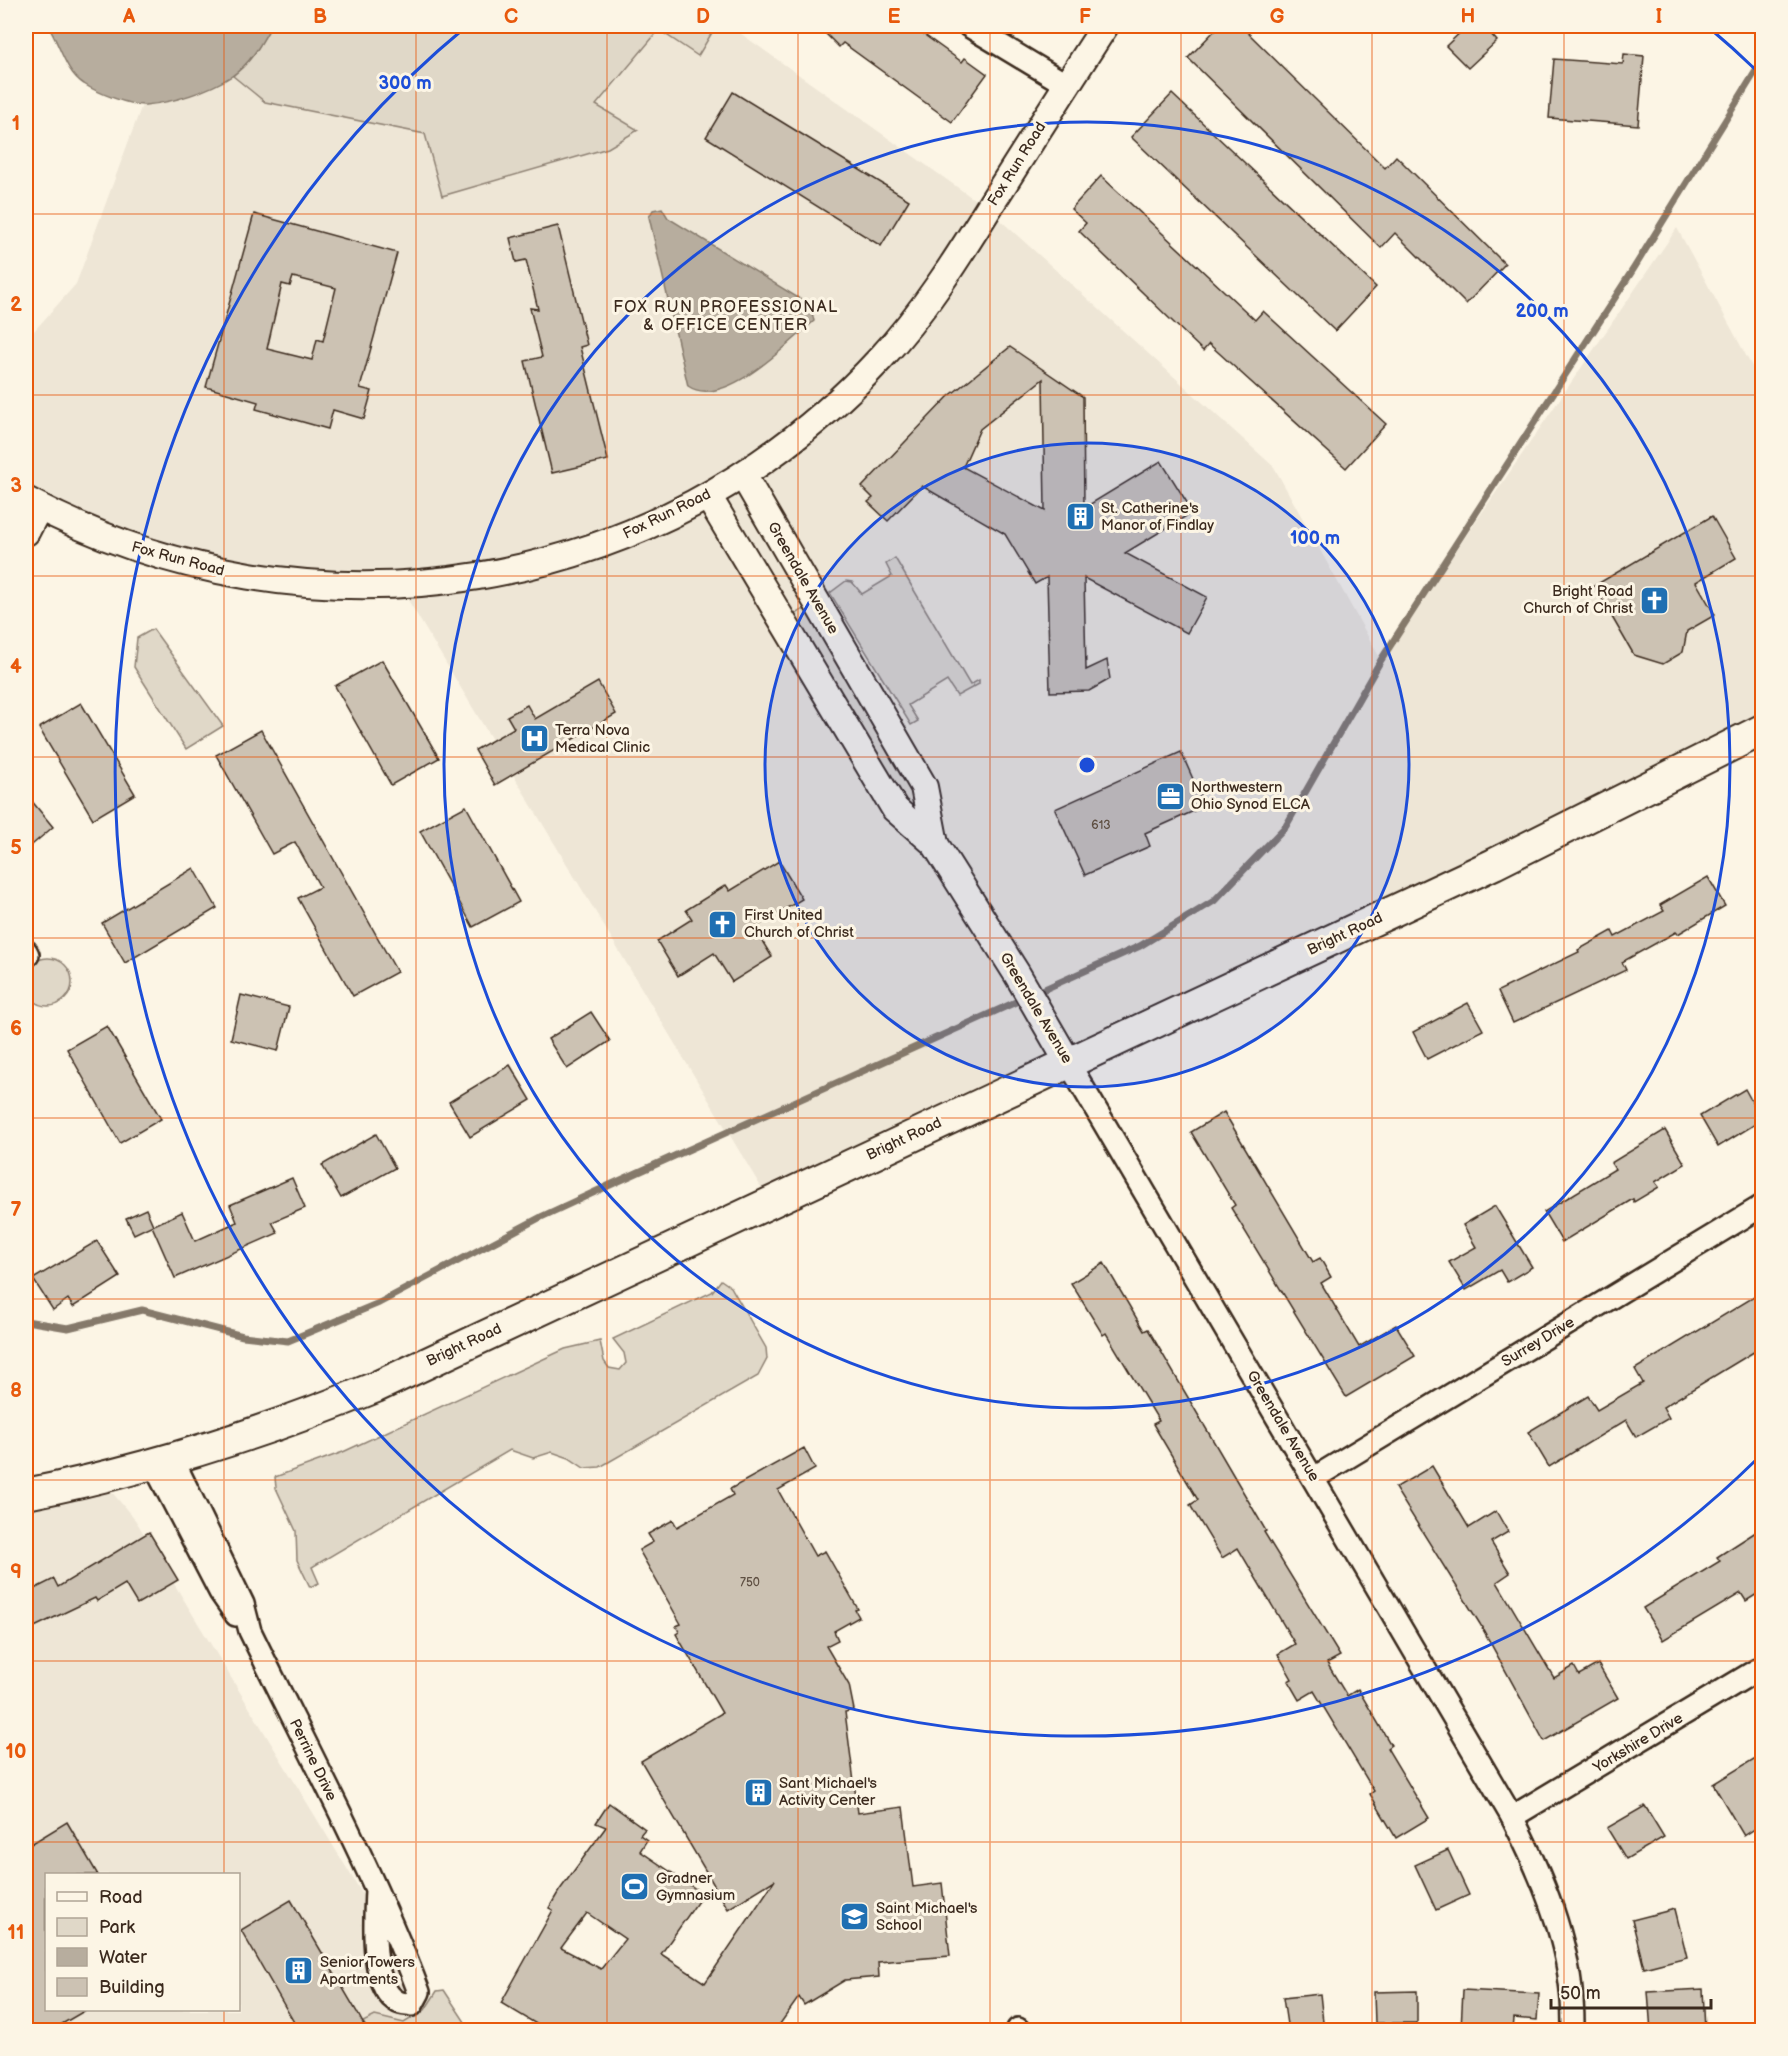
<svg xmlns="http://www.w3.org/2000/svg" width="1788" height="2056" font-family="'Balsamiq Sans',sans-serif">
  <rect width="100%" height="100%" fill="#fcf5e5"/>
  <filter id="ink" filterUnits="userSpaceOnUse"><feTurbulence type="fractalNoise" baseFrequency=".0167" numOctaves="2"/><feDisplacementMap in="SourceGraphic" scale="12" xChannelSelector="R" yChannelSelector="G"/><feConvolveMatrix kernelMatrix="1 2 1 2 8 2 1 2 1" color-interpolation-filters="sRGB"/></filter>
  <g filter="url(#ink)">
    <!-- built -->
    <g fill="#eee6d6" fill-rule="evenodd">
      <path d="M 271,26 L 730,26 L 988,209 L 1274,467 L 1381,660 L 1677,228 L 1762,385 L 1762,730 L 770,1202 L 399,585 L 246,577 L 26,500 L 26,340 L 76,284 L 142,105 L 173,100 L 207,88 L 254,54 Z"/>
      <path d="M 101,1479 L 136,1521 L 445,2030 L 26,2030 L 26,1494 ZM 46,1874 L 238,1874 L 238,2010 L 46,2010 Z"/>
    </g>
    <!-- green -->
    <g fill="#e0d8c8" stroke="#8e8173" stroke-width="1.5">
      <path d="M 271,26 L 716,26 L 698,56 L 659,30 L 596,105 L 638,130 L 608,148 L 442,196 L 425,134 L 265,102 L 233,76 L 254,54 Z"/>
      <path d="M 895,558 L 970,685 L 979,680 L 979,684 L 957,696 L 947,681 L 908,705 L 918,721 L 911,725 L 830,593 L 846,581 L 852,582 L 862,594 L 892,576 L 886,564 Z"/>
      <path d="M 802,610 L 806,610 L 916,794 L 916,802 L 910,806 L 902,804 L 791,616 Z"/>
      <path d="M 153,629 L 223,726 L 186,749 L 134,667 L 137,638 Z"/>
      <circle cx="48" cy="982" r="24"/>
      <path d="M 721,1280 L 731,1287 L 766,1348 L 767,1359 L 758,1376 L 600,1467 L 584,1468 L 569,1458 L 552,1452 L 533,1458 L 510,1450 L 312,1567 L 319,1583 L 310,1587 L 297,1560 L 296,1531 L 276,1488 L 275,1477 L 343,1452 L 565,1349 L 600,1341 L 604,1361 L 609,1368 L 620,1370 L 626,1363 L 624,1353 L 613,1339 L 712,1292 Z"/>
      <path d="M 444,1990 L 465,2022 L 476,2030 L 368,2030 L 363,2022 L 375,2016 L 404,2023 L 425,2010 L 437,1991 Z"/>
    </g>
    <!-- water -->
    <g fill="#b7ad9e" stroke="#85796b" stroke-width="1.5">
      <path d="M 48,26 L 271,26 C 261,44 250,64 232,76 C 209,91 172,103 145,105 C 130,106 96,92 84,84 C 65,72 60,44 48,26 Z"/>
      <path d="M 662,208 L 668,218 L 805,302 L 811,308 L 814,321 C 788,344 723,410 688,386 L 649,217 L 653,210 Z"/>
    </g>
    <g fill="none" stroke-linecap="round" stroke-linejoin="round">
      <!-- stream -->
      <path stroke="#85796b" stroke-width="7" d="M 26,1321 L 68,1328 L 142,1310 L 243,1336 L 288,1341 L 379,1303 L 541,1217 L 610,1185 L 1140,946 L 1214,901 L 1286,826 L 1381,660 L 1634,268 L 1762,61"/>
    </g>
    <!-- building -->
    <g fill="#ccc2b3" stroke="#3b2a1e" stroke-width="1.5" fill-rule="evenodd">
      <path d="M 818,26 L 912,26 L 962,62 L 965,58 L 987,74 L 952,122 L 843,43 L 839,47 Z"/>
      <path d="M 1219,26 L 1241,26 L 1385,168 L 1396,156 L 1505,264 L 1466,304 L 1395,233 L 1381,248 L 1188,58 Z"/>
      <path d="M 1467,26 L 1501,26 L 1491,34 L 1497,41 L 1468,68 L 1446,46 Z"/>
      <path d="M 1624,54 L 1644,56 L 1638,125 L 1549,118 L 1554,59 L 1623,64 Z"/>
      <path d="M 733,92 L 909,200 L 881,246 L 706,137 Z"/>
      <path d="M 1172,94 L 1376,287 L 1335,331 L 1131,137 Z"/>
      <path d="M 1101,176 L 1255,320 L 1263,311 L 1386,424 L 1346,468 L 1209,344 L 1203,351 L 1079,231 L 1086,223 L 1071,209 Z"/>
      <path d="M 254,214 L 397,253 L 360,388 L 372,391 L 364,419 L 333,410 L 328,429 L 256,409 L 258,402 L 206,387 ZM 293,277 L 336,288 L 323,341 L 317,339 L 312,360 L 267,349 L 282,284 L 290,286 Z"/>
      <path d="M 558,226 L 587,345 L 580,347 L 608,460 L 552,473 L 525,361 L 542,357 L 530,308 L 538,309 L 526,260 L 516,262 L 510,238 Z"/>
      <path d="M 1010,347 L 1083,397 L 1084,508 L 1161,461 L 1193,512 L 1125,553 L 1207,597 L 1187,633 L 1084,578 L 1086,670 L 1107,660 L 1110,679 L 1089,691 L 1050,692 L 1047,577 L 1035,584 L 1005,534 L 922,486 L 888,521 L 868,502 L 873,498 L 862,487 L 948,397 ZM 1043,379 L 1045,511 L 963,467 L 980,429 Z"/>
      <path d="M 1712,516 L 1736,558 L 1696,582 L 1715,615 L 1687,631 L 1683,652 L 1663,664 L 1634,655 L 1594,586 Z"/>
      <path d="M 382,660 L 439,758 L 391,785 L 335,686 Z"/>
      <path d="M 598,682 L 616,714 L 495,785 L 475,750 L 514,728 L 507,716 L 527,705 L 535,719 Z"/>
      <path d="M 81,703 L 135,794 L 93,819 L 39,728 Z"/>
      <path d="M 261,730 L 397,972 L 353,996 L 298,898 L 320,887 L 295,842 L 272,854 L 216,755 Z"/>
      <path d="M 1181,752 L 1205,806 L 1145,833 L 1150,846 L 1085,875 L 1055,809 Z"/>
      <path d="M 26,794 L 53,827 L 26,850 Z"/>
      <path d="M 466,806 L 519,902 L 473,927 L 420,831 Z"/>
      <path d="M 779,861 L 802,899 L 754,928 L 772,957 L 732,982 L 714,953 L 678,976 L 657,941 L 692,919 L 686,910 L 726,885 L 730,891 Z"/>
      <path d="M 194,868 L 217,908 L 125,963 L 102,923 Z"/>
      <path d="M 1708,877 L 1725,906 L 1678,934 L 1676,932 L 1622,962 L 1626,970 L 1513,1023 L 1498,991 L 1579,952 L 1578,950 L 1612,931 L 1615,937 L 1664,911 L 1660,905 Z"/>
      <path d="M 241,995 L 289,1007 L 278,1051 L 231,1039 Z"/>
      <path d="M 1468,1003 L 1483,1030 L 1427,1059 L 1413,1032 Z"/>
      <path d="M 591,1012 L 610,1041 L 567,1069 L 548,1039 Z"/>
      <path d="M 107,1026 L 161,1119 L 120,1143 L 67,1049 Z"/>
      <path d="M 510,1065 L 531,1100 L 470,1137 L 449,1102 Z"/>
      <path d="M 1745,1089 L 1762,1120 L 1718,1147 L 1700,1116 Z"/>
      <path d="M 1224,1112 L 1313,1262 L 1320,1258 L 1331,1277 L 1321,1283 L 1359,1347 L 1396,1325 L 1415,1356 L 1346,1397 L 1231,1208 L 1235,1205 L 1191,1132 Z"/>
      <path d="M 1665,1130 L 1685,1164 L 1655,1182 L 1659,1187 L 1634,1202 L 1633,1199 L 1562,1242 L 1544,1212 L 1615,1169 L 1611,1163 Z"/>
      <path d="M 376,1134 L 395,1168 L 341,1198 L 322,1165 Z"/>
      <path d="M 292,1178 L 305,1208 L 272,1222 L 278,1233 L 175,1278 L 152,1226 L 182,1212 L 195,1241 L 237,1222 L 230,1205 Z"/>
      <path d="M 1495,1206 L 1532,1267 L 1507,1282 L 1500,1270 L 1466,1290 L 1449,1262 L 1476,1247 L 1463,1225 Z"/>
      <path d="M 146,1209 L 153,1225 L 134,1234 L 126,1218 Z"/>
      <path d="M 97,1241 L 120,1277 L 73,1307 L 68,1299 L 53,1310 L 33,1279 Z"/>
      <path d="M 1104,1263 L 1144,1331 L 1148,1329 L 1266,1531 L 1264,1532 L 1340,1656 L 1327,1663 L 1347,1696 L 1358,1689 L 1391,1745 L 1387,1748 L 1429,1818 L 1396,1838 L 1370,1794 L 1374,1791 L 1314,1691 L 1299,1700 L 1288,1681 L 1292,1679 L 1278,1654 L 1295,1644 L 1238,1548 L 1222,1558 L 1190,1505 L 1198,1500 L 1153,1424 L 1159,1421 L 1106,1333 L 1103,1335 L 1071,1283 Z"/>
      <path d="M 1762,1292 L 1762,1347 L 1663,1407 L 1669,1418 L 1636,1437 L 1626,1420 L 1549,1467 L 1528,1432 L 1588,1396 L 1597,1410 L 1643,1383 L 1635,1369 Z"/>
      <path d="M 804,1448 L 815,1469 L 778,1490 L 815,1556 L 825,1551 L 858,1609 L 855,1610 L 859,1617 L 834,1631 L 838,1640 L 826,1646 L 849,1685 L 854,1710 L 845,1712 L 858,1813 L 903,1807 L 913,1887 L 942,1883 L 950,1956 L 878,1962 L 879,1977 L 845,1980 L 804,2005 L 799,1997 L 775,2031 L 548,2031 L 501,2003 L 553,1910 L 549,1908 L 559,1891 L 606,1827 L 596,1823 L 609,1803 L 645,1829 L 640,1835 L 647,1840 L 640,1851 L 703,1894 L 661,1954 L 705,1983 L 775,1880 L 728,1909 L 641,1761 L 722,1713 L 676,1634 L 679,1632 L 676,1626 L 681,1624 L 639,1550 L 653,1542 L 648,1534 L 673,1520 L 677,1527 L 733,1495 L 730,1489 ZM 587,1913 L 625,1939 L 601,1969 L 561,1948 Z"/>
      <path d="M 1432,1466 L 1469,1528 L 1496,1511 L 1508,1532 L 1491,1542 L 1510,1573 L 1497,1582 L 1554,1678 L 1574,1666 L 1579,1675 L 1598,1664 L 1618,1698 L 1544,1741 L 1480,1624 L 1395,1488 Z"/>
      <path d="M 1762,1528 L 1762,1591 L 1746,1601 L 1741,1593 L 1663,1640 L 1643,1608 L 1720,1561 L 1717,1557 Z"/>
      <path d="M 149,1532 L 178,1580 L 137,1604 L 125,1584 L 97,1601 L 95,1598 L 26,1631 L 26,1593 L 54,1579 L 58,1587 Z"/>
      <path d="M 1762,1754 L 1762,1824 L 1744,1836 L 1713,1784 Z"/>
      <path d="M 1645,1806 L 1664,1837 L 1626,1859 L 1607,1828 Z"/>
      <path d="M 67,1822 L 98,1875 L 46,1875 L 46,2010 L 86,2010 L 50,2031 L 26,2031 L 26,1847 Z"/>
      <path d="M 1448,1850 L 1469,1895 L 1436,1910 L 1415,1865 Z"/>
      <path d="M 291,1900 L 357,2012 L 367,2031 L 299,2031 L 241,1930 Z"/>
      <path d="M 1675,1909 L 1687,1957 L 1644,1968 L 1632,1920 Z"/>
      <path d="M 1703,1989 L 1705,2031 L 1651,2031 L 1648,1992 Z"/>
      <path d="M 1463,1990 L 1539,1994 L 1537,2020 L 1514,2018 L 1513,2031 L 1461,2028 Z"/>
      <path d="M 1417,1991 L 1417,2023 L 1375,2023 L 1374,1992 Z"/>
      <path d="M 1320,1994 L 1324,2031 L 1288,2031 L 1283,1998 Z"/>
    </g>
    <g fill="none" stroke-linecap="round" stroke-linejoin="round">
      <defs>
        <g id="minor">
          <path d="M 969,26 L 1067,85"/>
          <path d="M 26,951 L 28,955"/>
          <path d="M 1068,1062 L 1512,1817 C 1547,1886 1574,1952 1573,2030"/>
          <path d="M 173,1460 L 243,1604 L 250,1631 C 308,1750 372,1868 419,1992 L 412,2005 C 408,2004 402,2004 398,2002 C 369,1988 375,1917 376,1890"/>
          <path d="M 154,1465 L 220,1592 L 236,1615"/>
          <path d="M 1314,1478 L 1762,1206"/>
          <path d="M 1512,1817 L 1762,1667"/>
          <path d="M 1018,2029 L 1019,2030"/>
        </g>
        <g id="tertiary">
          <path d="M 743,475 L 924,787 L 935,844"/>
          <path d="M 708,496 L 895,809 L 935,844 L 1017,974 L 1068,1062"/>
          <path d="M 26,500 C 310,652 660,598 880,359 C 924,312 959,256 993,201 C 1030,143 1067,84 1105,26"/>
          <path d="M 26,532 L 39,507"/>
        </g>
        <path id="secondary" d="M 26,1494 C 147,1470 261,1434 376,1387 L 1494,864 L 1762,730"/>
      </defs>
      <!-- minor casing -->
      <use href="#minor" stroke="#3b2a1e" stroke-width="26"/>
      <!-- tertiary casing -->
      <use href="#tertiary" stroke="#3b2a1e" stroke-width="30"/>
      <!-- secondary casing -->
      <use href="#secondary" stroke="#3b2a1e" stroke-width="34"/>
      <!-- minor -->
      <use href="#minor" stroke="#fcf5e5" stroke-width="21"/>
      <!-- tertiary -->
      <use href="#tertiary" stroke="#fcf5e5" stroke-width="26"/>
      <!-- secondary -->
      <use href="#secondary" stroke="#fcf5e5" stroke-width="30"/>
    </g>
  </g>
  <!-- grid -->
  <path fill="none" stroke="#e8590c" stroke-width="1.5" stroke-opacity="0.55" d="M 224,26 L 224,1874M 416,26 L 416,2030M 607,26 L 607,2030M 798,26 L 798,2030M 990,26 L 990,2030M 1181,26 L 1181,2030M 1372,26 L 1372,2030M 1564,26 L 1564,2030M 26,214 L 1762,214M 26,395 L 1762,395M 26,576 L 1762,576M 26,757 L 1762,757M 26,938 L 1762,938M 26,1118 L 1762,1118M 26,1299 L 1762,1299M 26,1480 L 1762,1480M 26,1661 L 1762,1661M 26,1842 L 1762,1842M 224,2010 L 224,2030"/>
  <!-- distance rings -->
  <circle cx="1087" cy="765" r="322" fill="#1d4ed8" fill-opacity=".12"/>
  <g fill="none" stroke="#1d4ed8" stroke-width="3">
    <circle cx="1087" cy="765" r="322"/>
    <circle cx="1087" cy="765" r="643"/>
    <path d="M1757 1459A965 965 0 1 1 467 26M1707 26A965 965 0 0 1 1757 71"/>
  </g>
  <!-- icons -->
  <defs>
    <symbol id="building-square" viewBox="-11 -11 22 22"><rect x="-9" y="-9" width="18" height="18" rx="4" fill="#1f6fb2" stroke="#fcf5e5"/><path d="M-4-6H4V6H1V3H-1V6H-4ZM-2.5-4.3h1.7v1.8h-1.7ZM.8-4.3h1.7v1.8H.8ZM-2.5-1h1.7V.8h-1.7ZM.8-1h1.7V.8H.8Z" fill="#fff"/></symbol>
    <symbol id="church-square" viewBox="-11 -11 22 22"><rect x="-9" y="-9" width="18" height="18" rx="4" fill="#1f6fb2" stroke="#fcf5e5"/><path d="M-1.2-6h2.4v3.5h3.3v2.4h-3.3V6h-2.4V-.1h-3.3v-2.4h3.3Z" fill="#fff"/></symbol>
    <symbol id="hospital-square" viewBox="-11 -11 22 22"><rect x="-9" y="-9" width="18" height="18" rx="4" fill="#1f6fb2" stroke="#fcf5e5"/><path d="M-5-5h3v3.5h4V-5h3V5h-3V1.5h-4V5h-3Z" fill="#fff"/></symbol>
    <symbol id="office-square" viewBox="-11 -11 22 22"><rect x="-9" y="-9" width="18" height="18" rx="4" fill="#1f6fb2" stroke="#fcf5e5"/><path d="M-6-3h4V-5.5h4V-3h4V5H-6ZM-1-4.5V-3h2v-1.5ZM-6 0V1H6V0Z" fill="#fff"/></symbol>
    <symbol id="stadium-square" viewBox="-11 -11 22 22"><rect x="-9" y="-9" width="18" height="18" rx="4" fill="#1f6fb2" stroke="#fcf5e5"/><path d="M0-5a6.5 5 0 1 0 0 10a6.5 5 0 1 0 0-10ZM-3.5-1.8h7v3.6h-7Z" fill="#fff"/></symbol>
    <symbol id="school-square" viewBox="-11 -11 22 22"><rect x="-9" y="-9" width="18" height="18" rx="4" fill="#1f6fb2" stroke="#fcf5e5"/><path d="M0-5L7-2L0 1L-7-2ZM-4 1L0 2.5L4 1V4Q0 6-4 4Z" fill="#fff"/></symbol>
  </defs>
  <g fill-rule="evenodd">
    <use href="#building-square" x="1064" y="500" width="33" height="33"/>
    <use href="#church-square" x="1638" y="584" width="33" height="33"/>
    <use href="#hospital-square" x="518" y="722" width="33" height="33"/>
    <use href="#office-square" x="1154" y="780" width="33" height="33"/>
    <use href="#church-square" x="706" y="908" width="33" height="33"/>
    <use href="#building-square" x="742" y="1776" width="33" height="33"/>
    <use href="#stadium-square" x="618" y="1870" width="33" height="33"/>
    <use href="#school-square" x="838" y="1900" width="33" height="33"/>
    <use href="#building-square" x="282" y="1954" width="33" height="33"/>
  </g>
  <g text-anchor="middle" dominant-baseline="central" stroke-width="6" stroke-linejoin="round" paint-order="stroke">
    <!-- number labels -->
    <g font-size="12" fill="#5f5043">
      <text x="1101" y="825">613</text>
      <text x="750" y="1582">750</text>
    </g>
    <!-- street labels -->
    <g font-size="15" fill="#3b2a1e" stroke="#fcf5e5">
      <text transform="translate(1017 164) rotate(-58)">Fox Run Road</text>
      <text transform="translate(667 514) rotate(-26)">Fox Run Road</text>
      <text transform="translate(178 559) rotate(15)">Fox Run Road</text>
      <text transform="translate(803 578) rotate(60)">Greendale Avenue</text>
      <text transform="translate(1345 934) rotate(-25)">Bright Road</text>
      <text transform="translate(1036 1008) rotate(59)">Greendale Avenue</text>
      <text transform="translate(904 1139) rotate(-25)">Bright Road</text>
      <text transform="translate(1538 1342) rotate(-31)">Surrey Drive</text>
      <text transform="translate(464 1345) rotate(-25)">Bright Road</text>
      <text transform="translate(1283 1426) rotate(59)">Greendale Avenue</text>
      <text transform="translate(1638 1743) rotate(-31)">Yorkshire Drive</text>
      <text transform="translate(313 1760) rotate(64)">Perrine Drive</text>
    </g>
    <!-- poi labels -->
    <g font-size="15" fill="#3b2a1e" stroke="#fcf5e5" text-anchor="start">
      <text x="1101" y="508">St. Catherine's<tspan x="1101" dy="17">Manor of Findlay</tspan></text>
      <text x="1633" y="591" text-anchor="end">Bright Road<tspan x="1633" dy="17">Church of Christ</tspan></text>
      <text x="555" y="730">Terra Nova<tspan x="555" dy="17">Medical Clinic</tspan></text>
      <text x="1191" y="787">Northwestern<tspan x="1191" dy="17">Ohio Synod ELCA</tspan></text>
      <text x="744" y="915">First United<tspan x="744" dy="17">Church of Christ</tspan></text>
      <text x="779" y="1783">Sant Michael's<tspan x="779" dy="17">Activity Center</tspan></text>
      <text x="656" y="1878">Gradner<tspan x="656" dy="17">Gymnasium</tspan></text>
      <text x="876" y="1908">Saint Michael's<tspan x="876" dy="17">School</tspan></text>
      <text x="320" y="1962">Senior Towers<tspan x="320" dy="17">Apartments</tspan></text>
    </g>
    <!-- neighbourhood labels -->
    <g font-size="16" letter-spacing="1.5" fill="#3b2a1e" stroke="#fcf5e5">
      <text x="726" y="307">FOX RUN PROFESSIONAL<tspan x="726" dy="18">&amp; OFFICE CENTER</tspan></text>
    </g>
  </g>
  <circle cx="1087" cy="765" r="9" fill="#1d4ed8" stroke="#fcf5e5" stroke-width="3"/>
  <g font-size="18" text-anchor="middle" font-weight="bold" fill="#1d4ed8" stroke="#fcf5e5" stroke-width="6" stroke-linejoin="round" paint-order="stroke">
    <text x="405" y="89">300 m</text>
    <text x="1542" y="317">200 m</text>
    <text x="1315" y="544">100 m</text>
  </g>
  <!-- margin -->
  <rect width="1788" height="2056" fill="none" stroke="#fcf5e5" stroke-width="66"/>
  <!-- legend -->
  <rect x="45" y="1873" width="195" height="138" fill="#fcf5e5" stroke="#afa495" stroke-width="1.5"/>
  <rect x="57" y="1892" width="30" height="9" fill="#fcf5e5" stroke="#afa495" stroke-width="1.5"/>
  <text x="99" y="1903" font-size="18" fill="#3b2a1e">Road</text>
  <rect x="57" y="1918" width="30" height="18" fill="#e0d8c8" stroke="#afa495" stroke-width="1.5"/>
  <text x="99" y="1933" font-size="18" fill="#3b2a1e">Park</text>
  <rect x="57" y="1948" width="30" height="18" fill="#b7ad9e" stroke="#afa495" stroke-width="1.5"/>
  <text x="99" y="1963" font-size="18" fill="#3b2a1e">Water</text>
  <rect x="57" y="1978" width="30" height="18" fill="#ccc2b3" stroke="#afa495" stroke-width="1.5"/>
  <text x="99" y="1993" font-size="18" fill="#3b2a1e">Building</text>
  <!-- scale -->
  <path d="M1551 1999v9h160v-9" fill="none" stroke="#3b2a1e" stroke-width="3"/>
  <text x="1560" y="1999" font-size="18" fill="#3b2a1e" stroke="#fcf5e5" stroke-width="4.5" paint-order="stroke">50 m</text>
  <rect x="33" y="33" width="1722" height="1990" fill="none" stroke="#e8590c" stroke-width="2"/>
  <g font-size="20" text-anchor="middle" font-weight="bold" fill="#e8590c">
    <text x="129" y="23">A</text>
    <text x="320" y="23">B</text>
    <text x="511" y="23">C</text>
    <text x="703" y="23">D</text>
    <text x="894" y="23">E</text>
    <text x="1085" y="23">F</text>
    <text x="1277" y="23">G</text>
    <text x="1468" y="23">H</text>
    <text x="1659" y="23">I</text>
    <text x="16" y="130">1</text>
    <text x="16" y="311">2</text>
    <text x="16" y="492">3</text>
    <text x="16" y="673">4</text>
    <text x="16" y="854">5</text>
    <text x="16" y="1035">6</text>
    <text x="16" y="1216">7</text>
    <text x="16" y="1397">8</text>
    <text x="16" y="1578">9</text>
    <text x="16" y="1758">10</text>
    <text x="16" y="1939">11</text>
  </g>
</svg>
